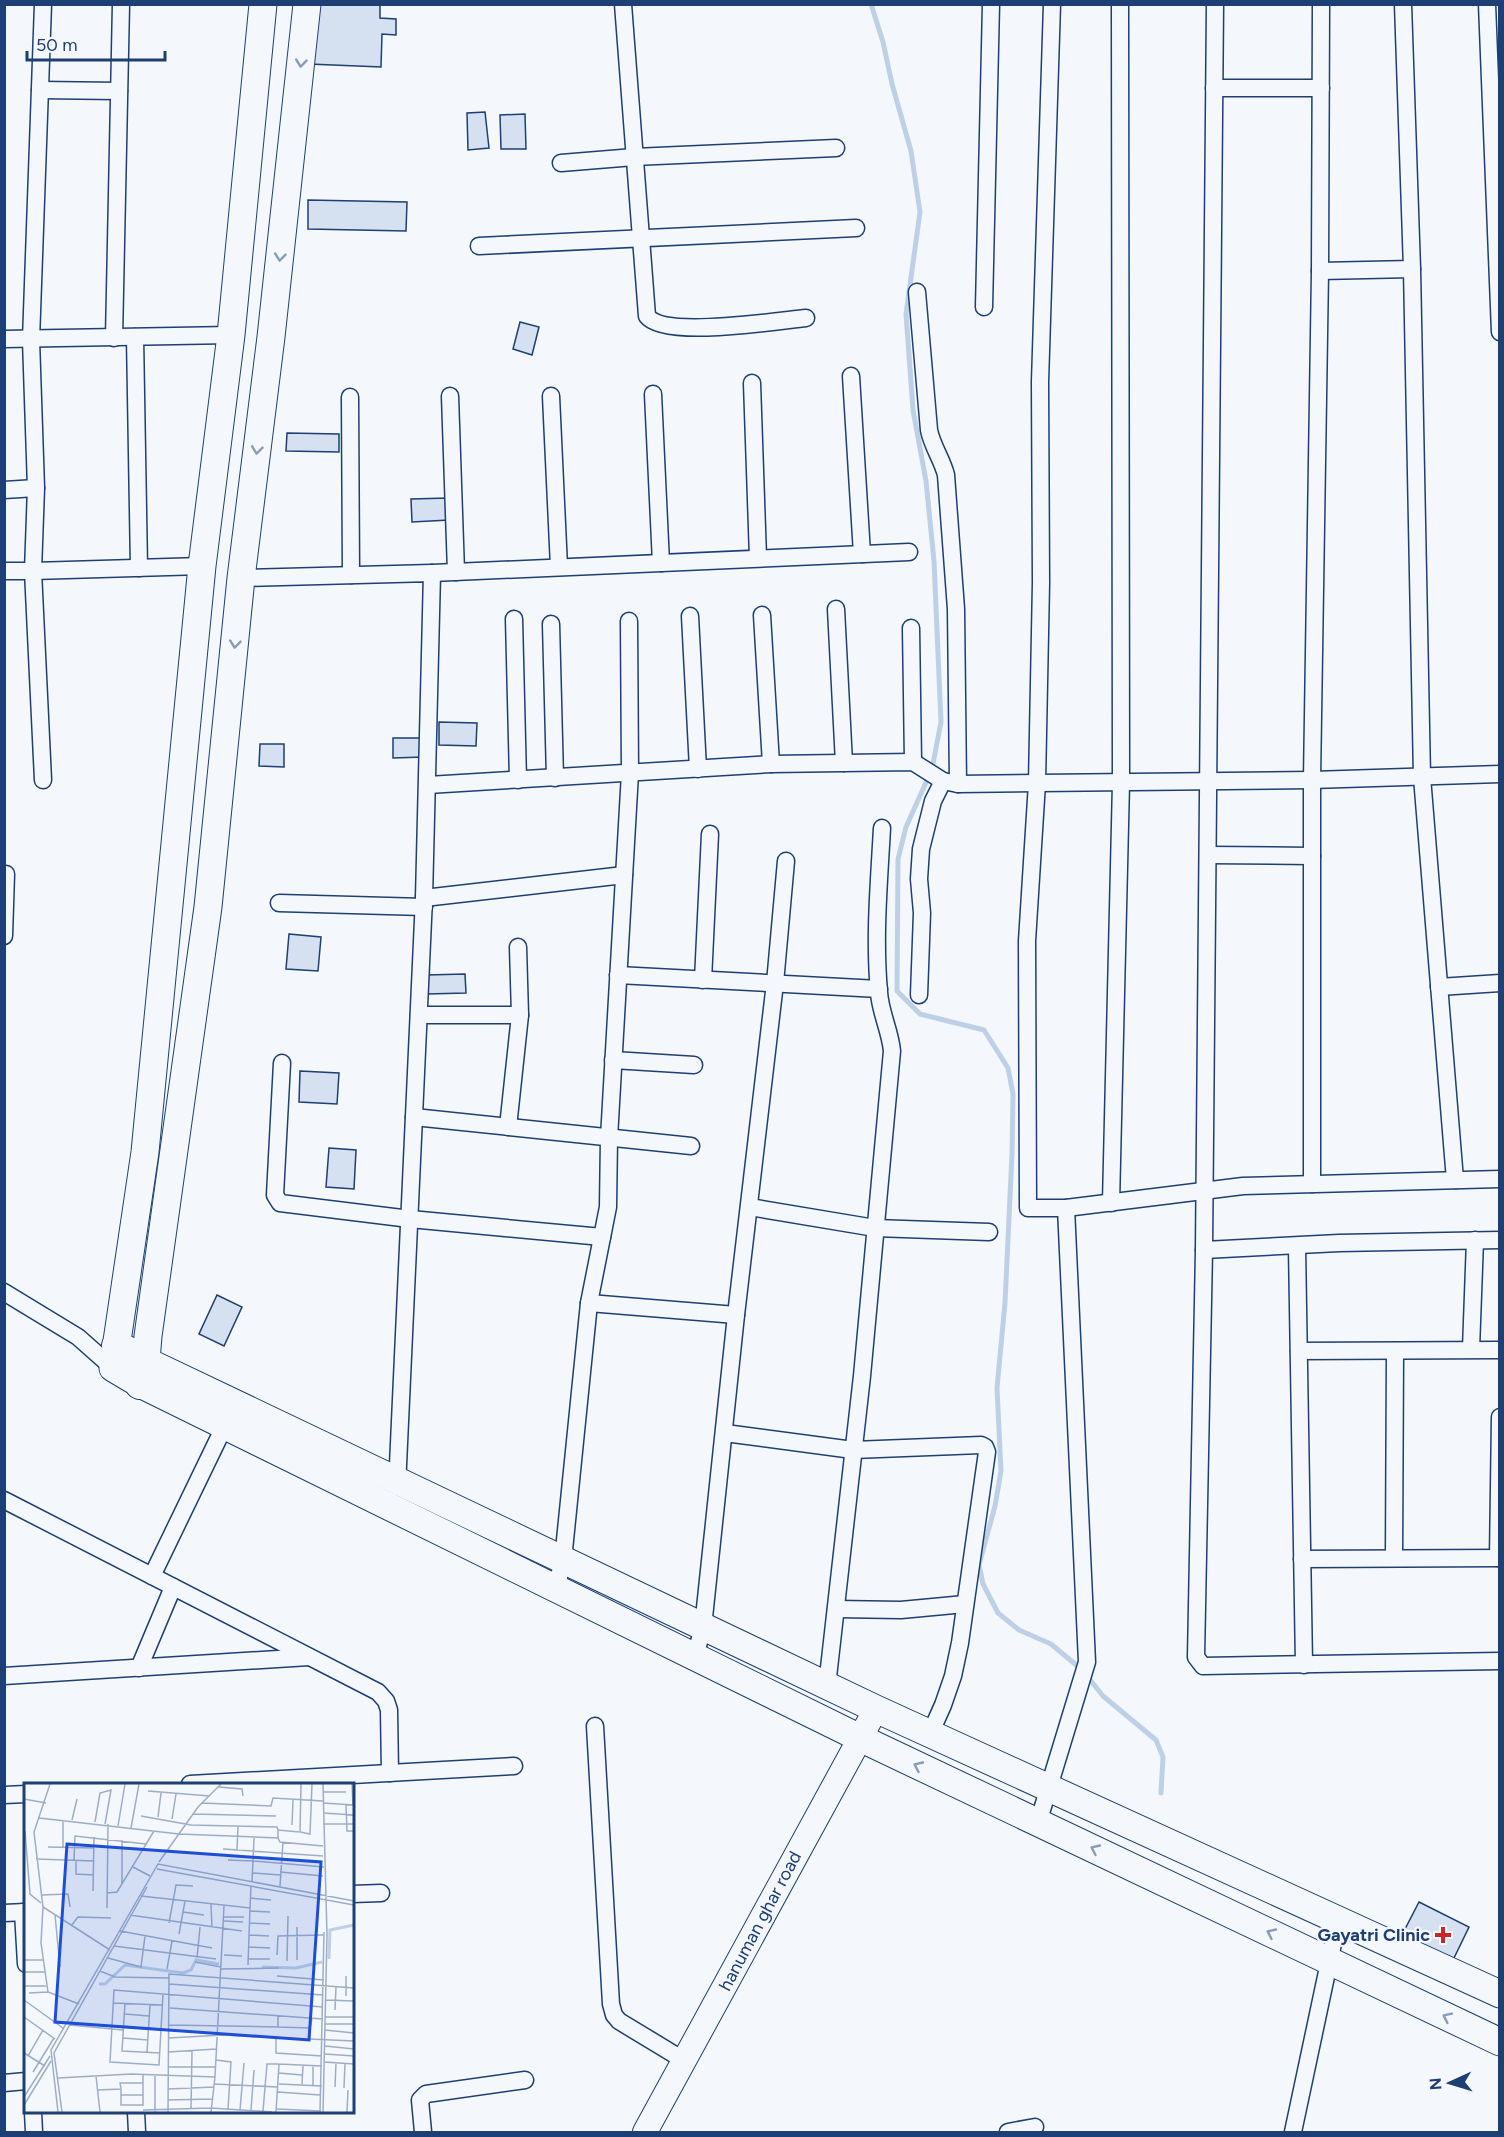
<svg xmlns="http://www.w3.org/2000/svg" width="1504" height="2137" font-family="Figtree,sans-serif">
  <rect width="100%" height="100%" fill="#f4f7fb"/>
  <g fill="none" stroke-linecap="round" stroke-linejoin="round">
    <!-- stream -->
    <g stroke="#bed0e5" stroke-width="5">
      <path d="M 871,4 L 883,42 L 892,84 L 911,151 L 920,212 L 906,314 L 913,410 L 926,481 L 934,561 L 941,722 L 932,769 L 906,827 L 898,859 L 897,991 L 920,1014 L 984,1030 L 1008,1068 L 1013,1094 L 1012,1154 L 1005,1303 L 997,1388 L 1001,1471 L 995,1506 L 979,1565 L 983,1584 L 998,1613 L 1019,1630 L 1051,1644 L 1081,1669"/>
      <path d="M 1087,1676 L 1103,1696 L 1156,1740 L 1163,1757 L 1161,1793"/>
    </g>
  </g>
  <!-- building -->
  <g fill="#d5e0f0" stroke="#1d3f73" stroke-width="1.5">
    <path d="M 316,4 L 380,4 L 380,18 L 396,19 L 396,35 L 382,34 L 381,67 L 309,64 Z"/>
    <path d="M 485,112 L 489,148 L 468,150 L 467,113 Z"/>
    <path d="M 525,114 L 526,149 L 501,149 L 500,115 Z"/>
    <path d="M 308,200 L 407,202 L 406,231 L 308,229 Z"/>
    <path d="M 520,322 L 539,327 L 532,355 L 513,349 Z"/>
    <path d="M 287,433 L 339,434 L 339,452 L 286,451 Z"/>
    <path d="M 448,498 L 449,520 L 412,522 L 411,499 Z"/>
    <path d="M 439,722 L 477,723 L 476,746 L 439,745 Z"/>
    <path d="M 393,738 L 423,738 L 423,757 L 393,758 Z"/>
    <path d="M 260,744 L 284,744 L 284,767 L 259,766 Z"/>
    <path d="M 289,934 L 321,937 L 318,971 L 286,969 Z"/>
    <path d="M 465,974 L 466,993 L 427,994 L 426,975 Z"/>
    <path d="M 300,1071 L 339,1073 L 337,1104 L 299,1102 Z"/>
    <path d="M 329,1148 L 356,1150 L 354,1189 L 326,1187 Z"/>
    <path d="M 217,1295 L 242,1307 L 224,1346 L 199,1334 Z"/>
    <path d="M 1419,1902 L 1469,1927 L 1453,1960 L 1402,1935 Z"/>
  </g>
  <g fill="none" stroke-linecap="round" stroke-linejoin="round">
    <defs>
      <g id="street">
        <path d="M 43,4 L 31,340 L 36,488 L 33,571 L 202,566"/>
        <path d="M 623,4 L 647,316 C 664,339 776,321 806,318"/>
        <path d="M 1052,4 L 1040,382 L 1041,583 L 1037,783 L 1027,941 L 1028,1208 L 1066,1208 L 1243,1186 L 1500,1179"/>
        <path d="M 1215,4 L 1204,1250 L 1196,1657 L 1203,1666 L 1500,1661"/>
        <path d="M 1403,4 L 1412,269"/>
        <path d="M 1487,4 L 1500,332"/>
        <path d="M 1214,88 L 1321,88"/>
        <path d="M 40,90 L 119,91"/>
        <path d="M 561,163 L 634,157 L 836,148"/>
        <path d="M 479,246 L 856,228"/>
        <path d="M 1320,271 L 1412,269 L 1422,777 L 1455,1180"/>
        <path d="M 917,292 L 929,430 C 932,446 942,459 946,475 L 956,609 L 958,784"/>
        <path d="M 984,307 L 991,4"/>
        <path d="M 135,337 L 139,568"/>
        <path d="M 114,338 L 121,4"/>
        <path d="M 4,339 L 231,335"/>
        <path d="M 851,376 L 862,554"/>
        <path d="M 752,383 L 758,558"/>
        <path d="M 653,394 L 661,563"/>
        <path d="M 450,396 L 456,572"/>
        <path d="M 551,396 L 559,567"/>
        <path d="M 350,397 L 351,575"/>
        <path d="M 4,490 L 36,488"/>
        <path d="M 4,571 L 33,571 L 43,780"/>
        <path d="M 432,573 L 909,552"/>
        <path d="M 241,578 L 432,573 L 424,898 L 397,1487"/>
        <path d="M 836,609 L 844,763"/>
        <path d="M 762,615 L 771,764"/>
        <path d="M 690,616 L 698,769"/>
        <path d="M 514,619 L 518,780"/>
        <path d="M 551,624 L 555,778"/>
        <path d="M 911,628 L 913,762"/>
        <path d="M 428,785 L 771,764 L 913,762 L 943,781 L 958,784 L 1312,780 L 1500,774"/>
        <path d="M 1208,855 L 1312,856"/>
        <path d="M 424,898 L 624,875"/>
        <path d="M 279,903 L 424,907"/>
        <path d="M 4,936 L 6,874"/>
        <path d="M 618,975 L 879,989"/>
        <path d="M 703,980 L 710,834"/>
        <path d="M 1439,987 L 1500,983"/>
        <path d="M 919,995 L 922,913 L 919,879 L 921,849 L 933,801 L 943,781"/>
        <path d="M 419,1015 L 520,1015"/>
        <path d="M 613,1060 L 694,1065"/>
        <path d="M 282,1063 L 275,1195 L 280,1203 L 410,1219 L 602,1237"/>
        <path d="M 414,1117 L 691,1146"/>
        <path d="M 508,1127 L 520,1015 L 518,947"/>
        <path d="M 1312,1184 L 1312,780 L 1320,271 L 1321,4"/>
        <path d="M 1111,1203 L 1121,783 L 1120,4"/>
        <path d="M 750,1207 L 875,1228 L 989,1232"/>
        <path d="M 1297,1247 L 1304,1665"/>
        <path d="M 1204,1250 L 1339,1243 L 1500,1240"/>
        <path d="M 4,1292 L 78,1337 L 113,1368"/>
        <path d="M 589,1303 L 736,1315"/>
        <path d="M 1471,1349 L 1475,1240"/>
        <path d="M 1299,1351 L 1500,1350"/>
        <path d="M 725,1433 L 853,1450 L 981,1445 L 985,1447 L 987,1452 L 960,1643 L 953,1676 L 943,1705 L 930,1734"/>
        <path d="M 4,1500 L 378,1692 L 386,1701 L 389,1710 L 390,1773"/>
        <path d="M 1394,1558 L 1395,1351"/>
        <path d="M 1498,1558 L 1500,1417"/>
        <path d="M 1302,1559 L 1500,1558"/>
        <path d="M 152,1576 L 225,1425"/>
        <path d="M 556,1589 L 563,1560 L 589,1303 L 608,1207 L 609,1138 L 630,773 L 629,621"/>
        <path d="M 836,1609 L 901,1610 L 965,1604"/>
        <path d="M 695,1657 L 703,1627 L 736,1315 L 775,983 L 786,861"/>
        <path d="M 139,1668 L 173,1587"/>
        <path d="M 4,1676 L 309,1657"/>
        <path d="M 827,1686 L 862,1376 L 892,1051 C 890,1030 880,1012 879,992 C 874,937 879,883 882,828"/>
        <path d="M 595,1726 L 611,2004 L 614,2015 L 619,2021 L 685,2061"/>
        <path d="M 190,1784 L 514,1766"/>
        <path d="M 4,1795 L 26,1794"/>
        <path d="M 1038,1823 L 1087,1662 L 1066,1208"/>
        <path d="M 352,1894 L 381,1893"/>
        <path d="M 23,1912 L 26,1964"/>
        <path d="M 4,1913 L 26,1912"/>
        <path d="M 4,2083 L 26,2081"/>
        <path d="M 33,2112 L 34,2132"/>
        <path d="M 136,2112 L 137,2132"/>
        <path d="M 423,2132 L 420,2100 L 426,2094 L 525,2080"/>
        <path d="M 1008,2132 L 1035,2127"/>
        <path d="M 1293,2132 L 1338,1920"/>
      </g>
      <path id="secondary" d="M 645,2132 L 876,1709"/>
      <g id="primary">
        <path d="M 263,4 L 231,335 L 202,566 L 145,1152 L 113,1368 L 140,1384 L 860,1738 L 1500,2042"/>
        <path d="M 307,4 L 271,337 L 241,578 L 208,907 L 148,1336 L 146,1361 L 876,1709 L 1500,1994"/>
      </g>
      <path id="highway" d="M 117,1346 L 146,1361 L 140,1384"/>
    </defs>
    <!-- street casing -->
    <use href="#street" stroke="#1d3f73" stroke-width="19"/>
    <!-- secondary casing -->
    <use href="#secondary" stroke="#1d3f73" stroke-width="26"/>
    <!-- primary casing -->
    <use href="#primary" stroke="#1d3f73" stroke-width="29"/>
    <!-- highway casing -->
    <use href="#highway" stroke="#1d3f73" stroke-width="32"/>
    <!-- street -->
    <use href="#street" stroke="#f4f7fb" stroke-width="16"/>
    <!-- secondary -->
    <use href="#secondary" stroke="#f4f7fb" stroke-width="24"/>
    <!-- primary -->
    <use href="#primary" stroke="#f4f7fb" stroke-width="27"/>
    <!-- highway -->
    <use href="#highway" stroke="#f4f7fb" stroke-width="30"/>
  </g>
  <!-- one-way arrows -->
  <defs><path id="oneway-chevron" d="M-2-3.5L2.5 0L-2 3.5" fill="none" stroke-width="1.6" stroke-linecap="round" stroke-linejoin="round" transform="scale(1.5)"/></defs>
  <g stroke="#889bb7">
    <use href="#oneway-chevron" transform="translate(301 63) rotate(96)"/>
    <use href="#oneway-chevron" transform="translate(280 257) rotate(96)"/>
    <use href="#oneway-chevron" transform="translate(257 450) rotate(97)"/>
    <use href="#oneway-chevron" transform="translate(235 644) rotate(96)"/>
    <use href="#oneway-chevron" transform="translate(918 1766) rotate(-155)"/>
    <use href="#oneway-chevron" transform="translate(1095 1849) rotate(-155)"/>
    <use href="#oneway-chevron" transform="translate(1271 1933) rotate(-155)"/>
    <use href="#oneway-chevron" transform="translate(1447 2017) rotate(-154)"/>
  </g>
  <!-- markers -->
  <path fill="#c62828" stroke="#f4f7fb" stroke-width="2" d="M1440 1926h6v6h6v6h-6v6h-6v-6h-6v-6h6z"/>
  <g text-anchor="middle" dominant-baseline="central" stroke-width="4.5" stroke-linejoin="round" paint-order="stroke">
    <!-- street labels -->
    <g font-size="18" fill="#1d3f73" stroke="#f4f7fb">
      <text transform="translate(760 1921) rotate(-62)">hanuman ghar road</text>
    </g>
    <!-- poi labels -->
    <g font-size="18" font-weight="bold" fill="#1d3f73" stroke="#f4f7fb" text-anchor="end">
      <text x="1430" y="1935">Gayatri Clinic</text>
    </g>
  </g>
  <!-- overview -->
  <g transform="translate(24 1783)">
    <rect width="330" height="330" fill="#f4f7fb"/>
    <path fill="none" stroke="#bed0e5" stroke-width="3" d="M 305,176 L 306,147 L 330,142M 238,184 L 272,185 L 298,179M 75,201 L 81,201 L 101,182 L 159,190 L 167,187 L 172,177 L 195,181"/>
    <path fill="none" stroke="#9eadc5" stroke-width="1.5" d="M 26,1 L 10,49 L 19,124 L 86,167M 277,1 L 276,49 L 286,51 L 288,1M 328,1 L 329,22M 195,4 L 218,6 L 219,13M 124,8 L 186,13M 299,9 L 322,9M 0,16 L 22,20M 178,20 L 247,23 L 249,15 L 299,18M 299,20 L 330,22M 322,22 L 323,48 L 330,48M 299,30 L 330,32M 169,31 L 252,33M 117,33 L 167,42 L 253,44 L 254,47M 134,34 L 137,10M 15,35 L 155,51 L 254,55 L 256,59 L 299,63M 148,36 L 152,11M 48,37 L 53,16M 71,39 L 76,10 L 87,7 L 81,41M 299,41 L 330,41M 268,42 L 269,17M 94,43 L 101,1M 107,45 L 115,1M 1,48 L 6,111 L 17,120M 254,55 L 254,47 L 275,49M 24,64 L 70,65M 39,65 L 39,37M 199,66 L 299,73M 213,67 L 214,44M 144,68 L 193,72M 12,76 L 70,78M 50,77 L 51,53 L 122,61M 52,77 L 52,91 L 70,92M 204,77 L 229,78 L 230,55M 135,79 L 174,24 L 197,1M 109,84 L 126,93M 133,86 L 330,122M 256,89 L 299,93M 229,90 L 256,92M 228,98 L 229,78 L 300,84M 98,100 L 98,57M 256,103 L 259,59M 69,108 L 70,54M 83,110 L 93,109 L 130,48M 17,112 L 44,111 L 46,124M 117,113 L 226,125 L 227,103M 226,115 L 247,117M 187,121 L 188,145M 19,124 L 17,160 L 24,209 L 55,221M 83,125 L 84,41M 226,128 L 246,129M 159,129 L 180,132M 31,132 L 36,184M 106,132 L 218,148M 200,134 L 220,134M 200,138 L 219,139M 145,140 L 152,102 L 169,103M 225,140 L 246,141M 47,143 L 54,134 L 87,135M 96,148 L 188,165M 155,151 L 161,118M 225,152 L 245,153M 90,163 L 192,176M 225,164 L 246,165M 200,172 L 218,173M 253,172 L 254,153 L 299,152M 84,175 L 117,184 L 121,153M 173,175 L 176,144M 224,176 L 246,176M 0,177 L 19,177M 273,177 L 273,144M 263,178 L 264,133M 171,179 L 197,184M 224,182 L 226,125M 143,186 L 148,158M 196,186 L 255,185M 76,188 L 91,194 L 145,195M 0,189 L 21,189M 253,193 L 300,197M 145,201 L 299,212M 0,203 L 22,203M 5,210 L 24,209M 139,211 L 135,282 L 86,279 L 90,207 L 299,224M 322,213 L 322,193M 0,217 L 39,245M 302,217 L 330,218M 89,220 L 138,222M 101,220 L 98,268 L 136,270M 146,225 L 299,236M 311,227 L 312,204M 101,231 L 125,233M 0,234 L 31,256M 301,234 L 330,234M 301,241 L 330,241M 46,242 L 99,247M 145,242 L 254,244 L 254,233M 100,244 L 124,246M 254,244 L 286,245 L 288,236M 301,247 L 330,250M 252,254 L 252,270 L 298,273M 99,255 L 124,257M 145,255 L 199,252 L 330,258M 301,263 L 330,266M 123,269 L 126,222M 144,269 L 192,266M 0,270 L 21,283M 301,271 L 330,273M 4,273 L 19,247M 192,277 L 207,279 L 204,326M 300,279 L 330,281M 144,284 L 191,284M 9,289 L 30,255M 255,290 L 278,292M 119,292 L 119,323M 131,292 L 131,329M 72,293 L 76,329M 34,295 L 107,291 L 191,294 L 200,123M 190,301 L 254,304M 255,301 L 298,303M 278,301 L 279,282M 289,302 L 289,283M 311,304 L 312,280M 320,305 L 321,280M 97,306 L 97,322 L 119,322M 144,306 L 190,304M 73,307 L 97,306 L 96,300 L 119,300M 254,309 L 296,312M 97,312 L 119,312M 0,314 L 26,273M 144,317 L 188,316M 0,322 L 27,278M 167,326 L 168,268M 253,326 L 297,328M 119,327 L 187,325 L 248,329M 216,327 L 220,280M 227,327 L 230,287M 239,328 L 243,281 L 255,281M 34,329 L 27,267 L 134,81 L 330,118M 38,329 L 30,270 L 123,104M 144,329 L 145,191 L 330,205M 187,329 L 191,294M 252,329 L 255,281 L 298,283M 296,329 L 300,149M 299,329 L 303,152 L 299,1M 323,329 L 324,307"/>
    <path fill="#1d4ed8" fill-opacity="0.15" stroke="#1d4ed8" stroke-width="3" d="M 43,61 L 297,79 L 285,257 L 31,239 Z"/>
    <rect width="330" height="330" fill="none" stroke="#1d3f73" stroke-width="3"/>
  </g>
  <!-- border -->
  <rect width="1504" height="2137" fill="none" stroke="#1d3f73" stroke-width="12"/>
  <!-- north arrow -->
  <g transform="translate(1450 2083) rotate(266)" stroke="#f4f7fb" stroke-width="4.5" paint-order="stroke">
  <path d="M0-4.5L10 22L0 15L-10 22Z" fill="#1d3f73"/>
  <text y="-9" font-size="16" font-weight="bold" text-anchor="middle" fill="#1d3f73">N</text>
  </g>
  <!-- scale -->
  <path d="M27 51v9h138v-9" fill="none" stroke="#1d3f73" stroke-width="3"/>
  <text x="36" y="51" font-size="18" fill="#1d3f73" stroke="#f4f7fb" stroke-width="4.5" paint-order="stroke">50 m</text>
</svg>
